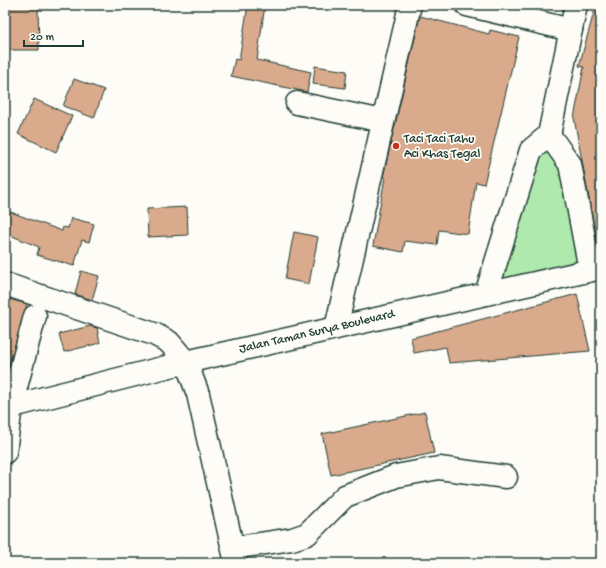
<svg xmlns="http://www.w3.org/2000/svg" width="606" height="568" font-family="'Gochi Hand',sans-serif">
  <rect width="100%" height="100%" fill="#fdfcf7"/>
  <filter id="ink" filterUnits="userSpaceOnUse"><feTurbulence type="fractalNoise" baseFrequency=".025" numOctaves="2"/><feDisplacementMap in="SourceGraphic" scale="8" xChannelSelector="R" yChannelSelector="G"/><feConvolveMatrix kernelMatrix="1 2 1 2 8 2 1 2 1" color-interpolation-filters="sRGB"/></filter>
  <g filter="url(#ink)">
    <!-- green -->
    <path fill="#afe9ad" stroke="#679370" d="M 552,100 L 578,268 L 490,289 Z"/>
    <!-- building -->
    <g fill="#daaa8c" stroke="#1f3d34">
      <path d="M 5,5 L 38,5 L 39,50 L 5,50 Z"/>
      <path d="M 248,5 L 265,5 L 257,60 L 311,72 L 307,92 L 231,76 L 235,59 L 239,60 Z"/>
      <path d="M 596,5 L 601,5 L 601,235 L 596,236 L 574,118 L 584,67 L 579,66 Z"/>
      <path d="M 420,16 L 489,34 L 490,30 L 519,37 L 484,184 L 476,182 L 468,234 L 439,230 L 437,245 L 405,241 L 403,252 L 373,246 L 385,177 L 383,177 Z"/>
      <path d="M 315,66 L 347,71 L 345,88 L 313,84 Z"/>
      <path d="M 74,79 L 104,90 L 94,118 L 63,106 Z"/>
      <path d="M 34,99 L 72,116 L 56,152 L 18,134 Z"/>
      <path d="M 187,207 L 188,235 L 148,237 L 147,209 Z"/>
      <path d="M 5,210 L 62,231 L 63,227 L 68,228 L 71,218 L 94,224 L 89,242 L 82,240 L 74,266 L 37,255 L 39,247 L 5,233 Z"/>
      <path d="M 294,232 L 318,237 L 309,284 L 285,279 Z"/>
      <path d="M 81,271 L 99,276 L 92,300 L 75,294 Z"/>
      <path d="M 577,294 L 590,351 L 449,363 L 446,347 L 414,353 L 411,338 Z"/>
      <path d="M 5,298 L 27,304 L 9,365 L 5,365 Z"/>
      <path d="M 90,326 L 97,328 L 100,343 L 64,352 L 59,334 Z"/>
      <path d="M 425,412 L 434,453 L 331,475 L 322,434 Z"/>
    </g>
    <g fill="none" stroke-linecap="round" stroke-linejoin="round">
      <defs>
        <g id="minor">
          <path d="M 467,5 L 571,30"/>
          <path d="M 297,103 L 383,121"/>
          <path d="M 549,135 L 570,164 L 590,270"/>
          <path d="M 5,284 L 154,334 L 169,342 L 186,362 L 198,394 L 236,563"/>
          <path d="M 486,294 L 531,150 L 549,135 L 576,5"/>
          <path d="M 336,328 L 410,5"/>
          <path d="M 5,408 L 186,362 L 601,268"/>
          <path d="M 5,452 L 11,406 L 35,316"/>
          <path d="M 233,548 L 292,539 L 307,534 L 345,496 L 396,476 L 439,468 L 506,477"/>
        </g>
      </defs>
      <!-- minor casing -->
      <use href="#minor" stroke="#1f3d34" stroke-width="25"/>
      <!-- minor -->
      <use href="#minor" stroke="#fdfcf7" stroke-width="22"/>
    </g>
  </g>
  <!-- markers -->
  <circle fill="#c8321e" stroke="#fdfcf7" stroke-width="1.5" cx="396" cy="146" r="4"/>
  <g text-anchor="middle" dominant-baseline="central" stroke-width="3.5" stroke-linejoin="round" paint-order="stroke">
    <!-- poi labels -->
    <g font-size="13" fill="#1f3d34" stroke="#fdfcf7" text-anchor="start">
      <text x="404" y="139">Taci Taci Tahu<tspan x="404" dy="15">Aci Khas Tegal</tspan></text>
    </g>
    <!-- street labels -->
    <g font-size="13" fill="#1f3d34" stroke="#fdfcf7">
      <text transform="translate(317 332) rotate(-13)">Jalan Taman Surya Boulevard</text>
    </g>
  </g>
  <!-- margin -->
  <rect width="606" height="568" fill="none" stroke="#fdfcf7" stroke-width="20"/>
  <rect x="10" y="10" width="586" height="548" fill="none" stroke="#1f3d34" stroke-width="1.5" filter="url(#ink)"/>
  <!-- scale -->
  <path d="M24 40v6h59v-6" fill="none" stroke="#1f3d34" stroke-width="2"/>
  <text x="30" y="40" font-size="12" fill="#1f3d34" stroke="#fdfcf7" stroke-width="3" paint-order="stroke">20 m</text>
</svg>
